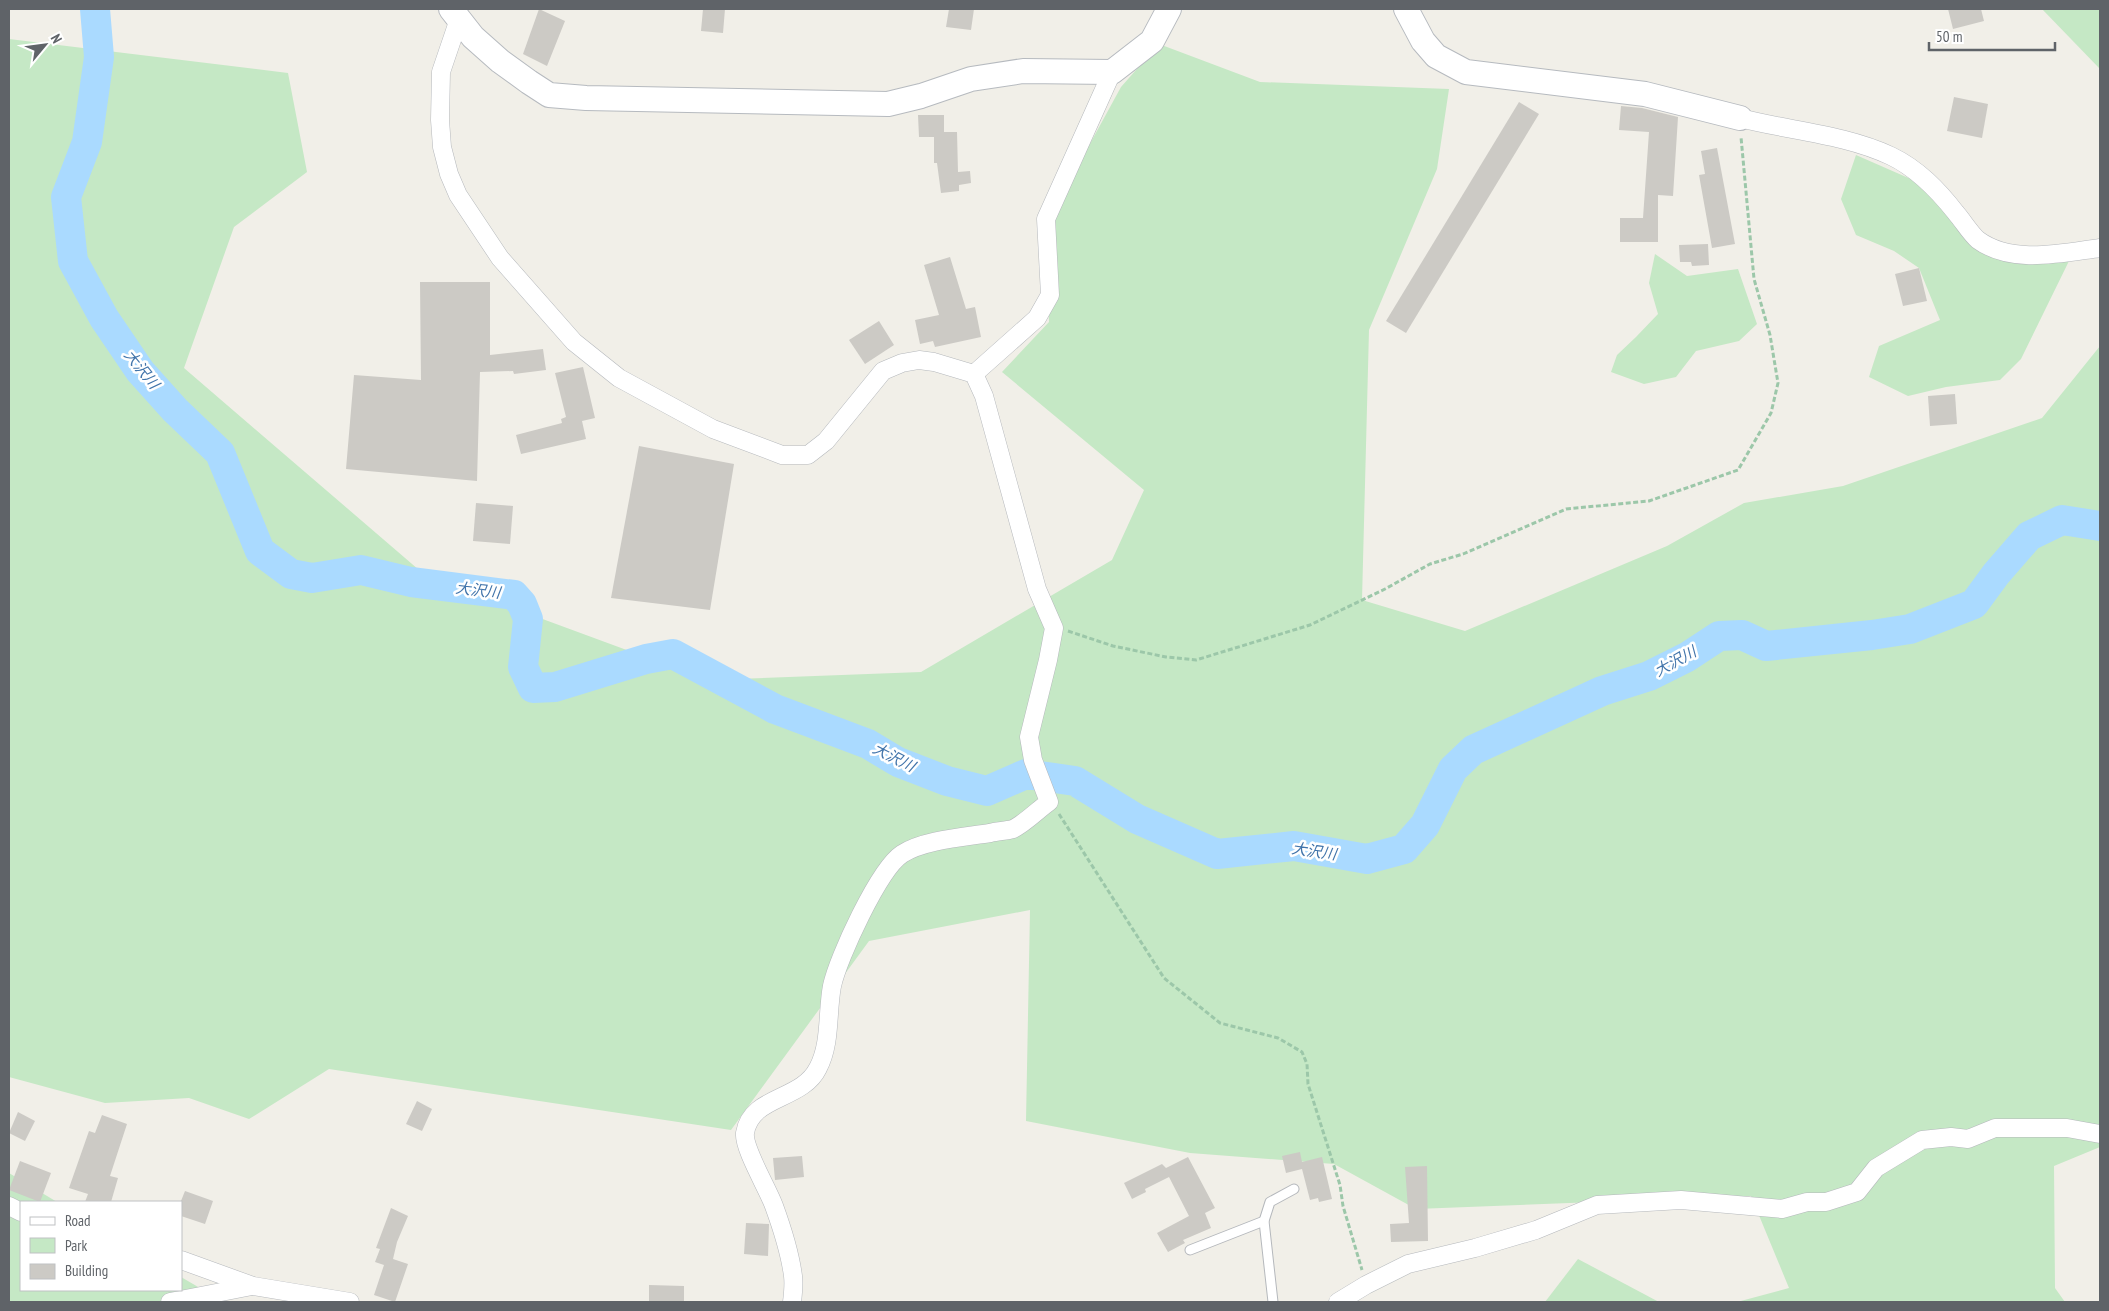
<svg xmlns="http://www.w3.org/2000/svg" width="2109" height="1311" font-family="'PT Sans Narrow','Noto Sans JP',sans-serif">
  <rect width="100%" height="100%" fill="#f1efe8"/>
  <!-- green -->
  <g fill="#c5e8c5">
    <path d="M 2042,9 L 2100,9 L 2100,69 Z"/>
    <path d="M 9,39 L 288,73 L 307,172 L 234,227 L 184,368 L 426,576 L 708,680 L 921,672 L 1112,560 L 1144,490 L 1002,372 L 1049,322 L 1046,224 L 1121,87 L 1159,44 L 1260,82 L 1449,89 L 1437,169 L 1369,330 L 1362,600 L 1465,631 L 1667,546 L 1744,503 L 1843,486 L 2042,418 L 2100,346 L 2100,1147 L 2054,1166 L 2055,1288 L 2065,1302 L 1737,1302 L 1789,1288 L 1751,1196 L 1416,1209 L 1334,1164 L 1190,1153 L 1026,1121 L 1030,910 L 869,941 L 731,1130 L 329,1069 L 249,1119 L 189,1098 L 105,1103 L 9,1077 Z"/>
    <path d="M 1856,155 L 1913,180 L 1977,239 L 2069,261 L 2021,359 L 2000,380 L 1946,387 L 1908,396 L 1869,377 L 1879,346 L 1940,320 L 1919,268 L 1894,251 L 1856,235 L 1841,199 Z"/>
    <path d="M 1655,254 L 1687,276 L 1738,269 L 1757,324 L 1739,341 L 1696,351 L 1676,377 L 1644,384 L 1611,372 L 1617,355 L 1636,337 L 1658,314 L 1649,283 Z"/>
    <path d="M 9,1173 L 57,1202 L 21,1202 L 21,1290 L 181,1290 L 181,1277 L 224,1302 L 9,1302 Z"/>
    <path d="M 1578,1259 L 1659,1302 L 1545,1302 Z"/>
  </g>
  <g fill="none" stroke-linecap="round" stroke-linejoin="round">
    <!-- river -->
    <path stroke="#aadaff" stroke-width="30" d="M 95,9 L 99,57 L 87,142 L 66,197 L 73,261 L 104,318 L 140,371 L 175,410 L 220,453 L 260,551 L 291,574 L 312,578 L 361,570 L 411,582 L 514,595 L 522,604 L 528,619 L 523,667 L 533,688 L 555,687 L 646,659 L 673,654 L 775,709 L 868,744 L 898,762 L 947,781 L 987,791 L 1026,774 L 1075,781 L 1137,819 L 1217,854 L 1294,846 L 1367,859 L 1404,849 L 1425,825 L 1453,769 L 1473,750 L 1602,691 L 1649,676 L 1687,657 L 1719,636 L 1742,635 L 1766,646 L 1872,635 L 1910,629 L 1974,604 L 1996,574 L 2029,536 L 2062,520 L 2100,526"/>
  </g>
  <!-- building -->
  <g fill="#cccac5">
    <path d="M 539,9 L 565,21 L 547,66 L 523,54 Z"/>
    <path d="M 703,9 L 725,9 L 723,33 L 701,31 Z"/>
    <path d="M 949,9 L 974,9 L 971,30 L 946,27 Z"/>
    <path d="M 1948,9 L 1981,9 L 1984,21 L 1953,29 Z"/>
    <path d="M 1954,97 L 1988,104 L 1982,138 L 1947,131 Z"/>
    <path d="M 1519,102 L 1539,114 L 1406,333 L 1386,321 Z"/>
    <path d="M 1621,106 L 1642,108 L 1678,117 L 1673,196 L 1658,195 L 1658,242 L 1620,242 L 1620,218 L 1643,218 L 1649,132 L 1619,130 Z"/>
    <path d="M 918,115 L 944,115 L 944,132 L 957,132 L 958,172 L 970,171 L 971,183 L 959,185 L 959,191 L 941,193 L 937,163 L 934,163 L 934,137 L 919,137 Z"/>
    <path d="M 1717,148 L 1735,244 L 1712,248 L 1699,175 L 1705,174 L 1701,151 Z"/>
    <path d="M 1708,244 L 1709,265 L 1692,266 L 1691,262 L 1680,262 L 1679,245 Z"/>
    <path d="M 950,257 L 966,309 L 975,307 L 981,337 L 935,347 L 933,341 L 920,344 L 915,320 L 939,315 L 924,265 Z"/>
    <path d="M 1919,268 L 1927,301 L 1903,306 L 1895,274 Z"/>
    <path d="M 420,282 L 490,282 L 490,355 L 543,349 L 546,370 L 514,374 L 513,371 L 480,372 L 477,481 L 346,469 L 354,375 L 421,380 Z"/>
    <path d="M 879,321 L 894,345 L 865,364 L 849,340 Z"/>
    <path d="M 583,367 L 595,418 L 582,421 L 586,439 L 521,454 L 516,435 L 562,423 L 561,419 L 566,417 L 555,373 Z"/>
    <path d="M 1955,394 L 1957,424 L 1930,426 L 1928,396 Z"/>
    <path d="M 639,446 L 734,464 L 710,610 L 611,598 Z"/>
    <path d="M 476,503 L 513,506 L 510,544 L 473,541 Z"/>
    <path d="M 417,1101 L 432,1109 L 422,1131 L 406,1124 Z"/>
    <path d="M 18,1112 L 35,1121 L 25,1141 L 9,1133 Z"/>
    <path d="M 102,1115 L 127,1124 L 110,1176 L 118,1178 L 111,1202 L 85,1202 L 88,1194 L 69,1188 L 89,1131 L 95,1133 Z"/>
    <path d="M 1300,1152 L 1302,1162 L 1322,1157 L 1332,1199 L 1319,1202 L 1318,1198 L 1310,1200 L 1302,1169 L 1286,1173 L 1282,1156 Z"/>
    <path d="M 802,1156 L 804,1177 L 775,1180 L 773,1158 Z"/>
    <path d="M 1188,1157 L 1215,1208 L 1205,1213 L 1211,1228 L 1183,1240 L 1185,1243 L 1168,1252 L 1157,1233 L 1189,1216 L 1169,1177 L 1145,1189 L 1146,1192 L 1132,1199 L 1124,1183 L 1162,1164 L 1166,1168 Z"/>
    <path d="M 20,1161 L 51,1173 L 40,1202 L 9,1190 Z"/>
    <path d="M 1427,1166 L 1428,1241 L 1391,1242 L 1390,1224 L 1409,1223 L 1405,1167 Z"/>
    <path d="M 185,1191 L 213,1201 L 205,1224 L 181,1216 L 181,1201 Z"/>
    <path d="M 391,1208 L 408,1216 L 397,1242 L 393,1259 L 408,1264 L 395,1302 L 374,1295 L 384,1265 L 375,1262 L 380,1249 L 376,1248 Z"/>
    <path d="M 746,1223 L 769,1224 L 768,1256 L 744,1254 Z"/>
    <path d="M 649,1285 L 684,1286 L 684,1302 L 649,1302 Z"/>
  </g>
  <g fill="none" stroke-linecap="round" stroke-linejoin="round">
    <defs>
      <g id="lane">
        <path d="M 1190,1250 L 1264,1221"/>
        <path d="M 1273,1302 L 1264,1221 L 1270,1202 L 1294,1189"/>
      </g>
      <g id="street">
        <path d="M 459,19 L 441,72 L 440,120 L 442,147 L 449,174 L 458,195 L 500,258 L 574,342 L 619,378 L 713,429 L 782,455 L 808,455 L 826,441 L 883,371 L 902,363 L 919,360 L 934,362 L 974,374 L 984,396 L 1037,589 L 1054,628 L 1048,660 L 1029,737 L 1033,760 L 1049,802 C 1039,809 1024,824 1013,829 C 1006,831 997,831 990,833 C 965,837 923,840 902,854 C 879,869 838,958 832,986 C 827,1012 831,1044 818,1068 C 802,1101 751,1095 745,1133 C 743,1148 768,1189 774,1206 C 782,1228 790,1253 793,1276 C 794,1284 793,1294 792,1302"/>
        <path d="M 1740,118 C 1790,131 1844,134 1891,156 C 1918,169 1938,190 1956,213 C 1963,221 1970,233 1978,240 C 2012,265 2062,253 2100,248"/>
        <path d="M 974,374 L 1037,318 L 1050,295 L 1046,219 L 1112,72"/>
        <path d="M 9,1206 L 21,1212"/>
        <path d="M 181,1260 L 253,1286 L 350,1302"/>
        <path d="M 170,1302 L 252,1286"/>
        <path d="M 1338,1302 L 1366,1285 L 1408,1264 L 1475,1248 L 1536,1230 L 1597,1205 L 1681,1200 L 1782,1209 L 1807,1202 L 1826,1202 L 1857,1192 L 1876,1168 L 1922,1140 L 1951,1137 L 1968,1139 L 1995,1128 L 2067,1128 L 2100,1134"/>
      </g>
      <g id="secondary">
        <path d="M 451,9 L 473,37 L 500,61 L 529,82 L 549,95 L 586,98 L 888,104 L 921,96 L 971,79 L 1023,71 L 1112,72 L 1152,41 L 1169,9"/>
        <path d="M 1406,9 L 1423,41 L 1436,56 L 1466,72 L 1645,94 L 1740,118"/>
      </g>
    </defs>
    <!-- lane casing -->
    <use href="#lane" stroke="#b5b8bc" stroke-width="11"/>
    <!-- street casing -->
    <use href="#street" stroke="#b5b8bc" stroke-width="19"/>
    <!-- secondary casing -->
    <use href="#secondary" stroke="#b6babf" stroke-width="26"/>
    <!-- path -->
    <g stroke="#9cc7a9" stroke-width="3" stroke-dasharray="5 2.5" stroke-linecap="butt">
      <path d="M 1068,631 L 1113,646 L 1166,657 L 1196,660 L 1310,625 L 1385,589 L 1430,564 L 1463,554 L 1566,509 L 1649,501 L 1738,470 L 1771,413 L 1778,383 L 1770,335 L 1754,279 L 1741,137"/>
      <path d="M 1059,814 L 1164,978 L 1220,1023 L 1278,1038 L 1302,1052 L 1307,1064 L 1308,1084 L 1340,1185 L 1343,1206 L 1362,1270"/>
    </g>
    <!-- lane -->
    <use href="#lane" stroke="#fff" stroke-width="9"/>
    <!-- street -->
    <use href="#street" stroke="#fff" stroke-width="18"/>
    <!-- secondary -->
    <use href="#secondary" stroke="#fff" stroke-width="24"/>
  </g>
  <g text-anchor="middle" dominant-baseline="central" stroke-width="5" stroke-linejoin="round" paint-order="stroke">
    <!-- water labels -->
    <g font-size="15" font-style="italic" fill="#4174aa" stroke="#fff">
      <text transform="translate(142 369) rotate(51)">大沢川</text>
      <text transform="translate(478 590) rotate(7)">大沢川</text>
      <text transform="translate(1675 661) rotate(-29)">大沢川</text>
      <text transform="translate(894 757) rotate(27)">大沢川</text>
      <text transform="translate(1314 851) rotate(8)">大沢川</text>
    </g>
  </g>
  <!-- border -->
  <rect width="2109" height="1311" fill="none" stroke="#5f6368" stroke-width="20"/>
  <!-- legend -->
  <rect x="20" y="1201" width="162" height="90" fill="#ffffff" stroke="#bfc1c3"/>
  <rect x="30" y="1217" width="25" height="8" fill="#ffffff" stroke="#bfc1c3"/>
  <text x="65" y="1226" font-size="15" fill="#5f6368">Road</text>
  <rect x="30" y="1238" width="25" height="15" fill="#c5e8c5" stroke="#bfc1c3"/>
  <text x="65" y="1251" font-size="15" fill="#5f6368">Park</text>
  <rect x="30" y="1264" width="25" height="15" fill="#cccac5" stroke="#bfc1c3"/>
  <text x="65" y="1276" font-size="15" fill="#5f6368">Building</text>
  <!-- north arrow -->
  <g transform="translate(45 45) rotate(61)" stroke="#ffffff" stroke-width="4" paint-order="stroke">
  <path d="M0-4L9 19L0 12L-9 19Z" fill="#5f6368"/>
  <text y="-8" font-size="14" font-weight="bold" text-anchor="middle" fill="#5f6368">N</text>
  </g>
  <!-- scale -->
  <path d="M1929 42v8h126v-8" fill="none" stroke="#5f6368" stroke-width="2.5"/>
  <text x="1936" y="42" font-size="15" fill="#5f6368" stroke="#ffffff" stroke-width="4" paint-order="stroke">50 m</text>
</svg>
